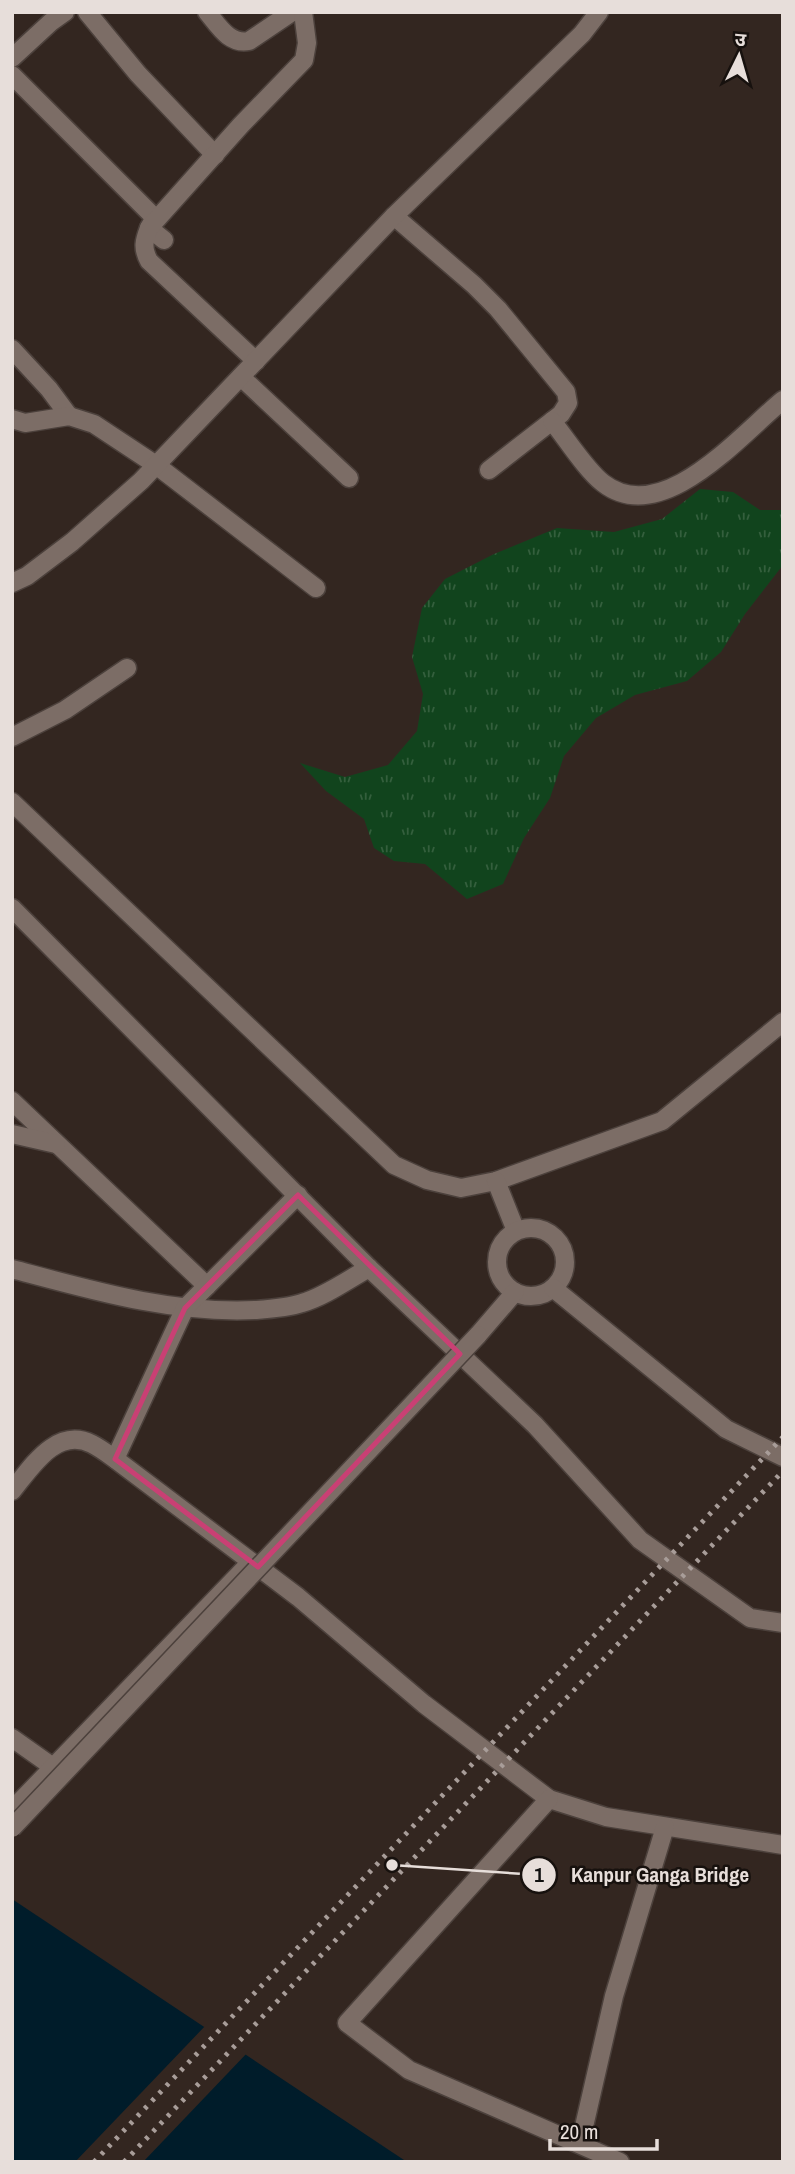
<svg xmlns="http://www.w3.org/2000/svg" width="795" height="2174" font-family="'Archivo Narrow','Noto Sans Devanagari',sans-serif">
  <defs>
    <pattern id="grass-tufts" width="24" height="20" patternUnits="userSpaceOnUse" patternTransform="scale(1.75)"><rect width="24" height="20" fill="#11441d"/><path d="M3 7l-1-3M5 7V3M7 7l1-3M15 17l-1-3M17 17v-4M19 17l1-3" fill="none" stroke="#345f3d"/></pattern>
  </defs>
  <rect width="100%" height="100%" fill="#332620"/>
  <!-- grass -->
  <path fill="url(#grass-tufts)" d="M 700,489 L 733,492 L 760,510 L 783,510 L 783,565 L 745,614 L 721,652 L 687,681 L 635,695 L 596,718 L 564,756 L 550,798 L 524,838 L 503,884 L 467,899 L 425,864 L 394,861 L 374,848 L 364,819 L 326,791 L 300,763 L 345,777 L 388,765 L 417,731 L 423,694 L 412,657 L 422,608 L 445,579 L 494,554 L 557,528 L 614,532 L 662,519 Z"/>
  <!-- water -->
  <path fill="#001c2a" d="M 12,1899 L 407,2162 L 12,2162 Z"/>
  <!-- pier -->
  <path fill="#332620" d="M 207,2024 L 248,2052 L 143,2162 L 75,2162 Z"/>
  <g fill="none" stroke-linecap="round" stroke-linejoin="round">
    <defs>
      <g id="street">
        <path d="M 87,12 L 138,74 L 215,155"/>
        <path d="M 207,12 C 218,25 229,45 249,41 L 292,12"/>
        <path d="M 12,58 L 51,22 L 65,12"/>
        <path d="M 12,75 L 152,215 L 154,219 L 149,228 L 164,240"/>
        <path d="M 394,216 L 474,285 L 498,309 L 566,392 L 568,403 L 561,414 L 489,470"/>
        <path d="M 12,349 L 49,389 L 69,416"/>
        <path d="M 256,361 L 149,261 C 142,248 144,241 149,228 L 241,125 L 304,60 L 307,43 L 303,12"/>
        <path d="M 241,377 L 349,478"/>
        <path d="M 12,419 L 25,423 L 69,416 L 94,424 L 156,465 L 316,588"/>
        <path d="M 552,421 C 566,438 586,470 603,483 C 662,529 740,435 783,400"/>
        <path d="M 12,583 L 27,576 L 72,542 L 141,481 L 394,216 L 582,34 L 599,12"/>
        <path d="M 12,737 L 65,710 L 127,668"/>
        <path d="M 12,802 L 394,1165 L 427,1180 L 461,1188 L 496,1181 L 662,1121 L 783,1022"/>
        <path d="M 12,908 L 369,1268 L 535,1425 L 640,1540 L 750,1618 L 783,1623"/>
        <path d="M 12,1101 L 207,1286"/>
        <path d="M 12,1134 L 56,1144"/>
        <path d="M 496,1181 L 516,1231"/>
        <path d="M 12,1269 C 91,1290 172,1314 255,1310 C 270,1309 287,1308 302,1303 C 324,1297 349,1279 369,1268"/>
        <path d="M 115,1459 L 185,1308 L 298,1195"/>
        <path d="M 12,1491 C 31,1468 56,1426 92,1444 C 100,1448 108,1454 115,1459 L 298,1597 L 424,1704 L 549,1799 L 606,1817 L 783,1845"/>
        <path d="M 12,1738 L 53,1767"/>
        <path d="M 549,1799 L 347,2023 L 409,2070 L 620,2162"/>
        <path d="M 12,1810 L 251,1562"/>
        <path d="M 580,2144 L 614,1996 L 665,1827"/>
      </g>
      <g id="secondary">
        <circle cx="531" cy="1262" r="34"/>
        <path d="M 553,1288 L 726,1429 L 783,1457"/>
        <path d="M 478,1335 L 515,1292"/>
      </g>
    </defs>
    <!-- street casing -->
    <use href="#street" stroke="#4c413c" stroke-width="21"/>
    <!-- secondary casing -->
    <use href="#secondary" stroke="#4c413c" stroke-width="21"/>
    <!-- street -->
    <use href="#street" stroke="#7c6d66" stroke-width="18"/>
    <!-- secondary -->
    <use href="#secondary" stroke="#7c6d66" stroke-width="18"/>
    <!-- rail -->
    <g stroke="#a89d99" stroke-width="5" stroke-dasharray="3.5 7" stroke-linecap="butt">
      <path d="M 94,2162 L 783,1437"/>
      <path d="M 124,2162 L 783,1471"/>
    </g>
    <defs>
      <path id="secondary-bridge" d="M 12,1828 L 478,1335"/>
    </defs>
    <!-- secondary-bridge casing -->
    <use href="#secondary-bridge" stroke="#4c413c" stroke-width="21" stroke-linecap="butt"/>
    <!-- secondary-bridge -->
    <use href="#secondary-bridge" stroke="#7c6d66" stroke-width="18"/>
  </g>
  <!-- marked area -->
  <path fill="none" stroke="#c94074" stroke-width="5" stroke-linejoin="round" d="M 298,1195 L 460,1354 L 258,1567 L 115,1459 L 185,1308 Z"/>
  <!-- callouts -->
  <path fill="none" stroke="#e7deda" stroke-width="2.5" d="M392 1865L539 1875"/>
  <g fill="#e7deda" stroke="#17110e" stroke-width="2.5">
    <circle cx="392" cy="1865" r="7"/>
    <circle cx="539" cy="1875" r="18"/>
  </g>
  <g font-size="21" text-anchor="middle" font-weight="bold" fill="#111">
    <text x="539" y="1882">1</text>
  </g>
  <g font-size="21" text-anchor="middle" font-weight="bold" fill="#e7deda" stroke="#17110e" stroke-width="5" stroke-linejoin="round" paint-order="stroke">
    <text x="660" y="1882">Kanpur Ganga Bridge</text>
  </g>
  <!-- border -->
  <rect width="795" height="2174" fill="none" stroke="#e7deda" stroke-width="28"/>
  <!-- north arrow -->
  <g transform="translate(739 56) rotate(5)" stroke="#17110e" stroke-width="5" paint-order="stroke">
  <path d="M0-5L12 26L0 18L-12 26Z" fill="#e7deda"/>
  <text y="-10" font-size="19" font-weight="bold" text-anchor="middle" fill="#e7deda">उ</text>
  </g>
  <!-- scale -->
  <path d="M550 2139v10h107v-10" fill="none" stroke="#e7deda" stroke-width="3.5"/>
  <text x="560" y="2139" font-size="21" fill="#e7deda" stroke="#17110e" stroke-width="5" paint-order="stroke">20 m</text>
</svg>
